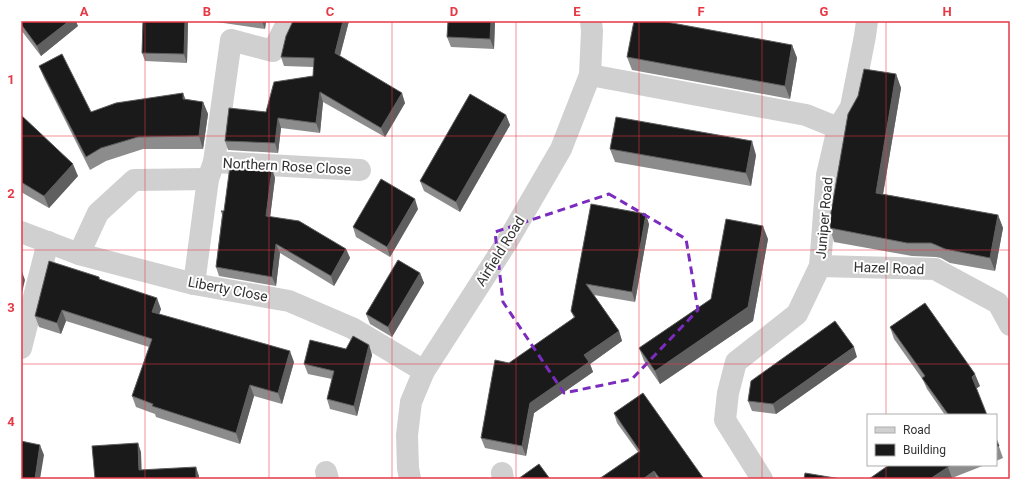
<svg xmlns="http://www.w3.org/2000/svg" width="1031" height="500" font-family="Roboto,sans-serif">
  <rect width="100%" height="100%" fill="#fff"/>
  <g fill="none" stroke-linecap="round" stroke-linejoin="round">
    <!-- minor -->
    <g stroke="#d0d0d0" stroke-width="22">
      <path d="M 590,75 L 806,115 L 838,128 L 827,175 L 820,266 L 797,314 L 736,362 L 728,393 L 725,420 L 762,479"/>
      <path d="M 838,128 L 851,107 L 865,36 L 867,21"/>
      <path d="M 214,162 L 360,170"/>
      <path d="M 21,232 L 79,254 L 194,284 L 289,301 L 352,328 L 424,371"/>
      <path d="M 79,254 L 98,213 L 134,180 L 208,179"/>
      <path d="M 820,266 L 935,269 L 998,303 L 1010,325"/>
      <path d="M 194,284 L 208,179 L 214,162 L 231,40 L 273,51 L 288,21"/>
      <path d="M 21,348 L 48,242"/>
      <path d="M 326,472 L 328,479"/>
      <path d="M 502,473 L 503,479"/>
      <path d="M 410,479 L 408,468 L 407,435 L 411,402 L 424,371 L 507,242 L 561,149 L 590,75 L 592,31 L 591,21"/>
    </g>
  </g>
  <!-- wall -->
  <g fill="#8c8c8c">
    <path d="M 21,21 L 78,26 L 41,56 L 21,30 Z"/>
    <path d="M 143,21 L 188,21 L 187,63 L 145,61 L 142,53 Z"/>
    <path d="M 210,21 L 266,21 L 265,29 Z"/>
    <path d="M 293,21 L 349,21 L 340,56 L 405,103 L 385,137 L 323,102 L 320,133 L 281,128 L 278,153 L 228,150 L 225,141 L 266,112 L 313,76 L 313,67 L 284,66 L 281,57 Z"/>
    <path d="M 448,21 L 495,21 L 494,49 L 451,47 L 447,37 Z"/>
    <path d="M 792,45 L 797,58 L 790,99 L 632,70 L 627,57 Z"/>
    <path d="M 39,66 L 91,112 L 186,99 L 203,102 L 208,114 L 203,149 L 143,149 L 106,161 L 90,170 L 44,78 Z"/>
    <path d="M 896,74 L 901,88 L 883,194 L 998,215 L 1003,228 L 995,271 L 950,263 L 941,258 L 936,257 L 912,256 L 834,242 L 830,228 Z"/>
    <path d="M 21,115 L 78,176 L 49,208 L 21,192 Z"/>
    <path d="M 506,115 L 510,125 L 460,212 L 424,191 L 420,181 Z"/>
    <path d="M 610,149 L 756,155 L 751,186 L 615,162 Z"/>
    <path d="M 272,169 L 275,178 L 270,217 L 346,249 L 350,258 L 334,286 L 280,253 L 276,286 L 219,276 L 216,267 L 222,215 L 221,211 L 224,211 Z"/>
    <path d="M 591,204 L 649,224 L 635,302 L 594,295 L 619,331 L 622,341 L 590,364 L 593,372 L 534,413 L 526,456 L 485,448 L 481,438 L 509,363 L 574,318 L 571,311 Z"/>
    <path d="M 418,209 L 390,257 L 356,237 L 353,227 Z"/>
    <path d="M 768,239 L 753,321 L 660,384 L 644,361 L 639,348 L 711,299 Z"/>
    <path d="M 420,273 L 424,283 L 392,337 L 370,324 L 366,314 Z"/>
    <path d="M 99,277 L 100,279 L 161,309 L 159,314 L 294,362 L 282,404 L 254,396 L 240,444 L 156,417 L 155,414 L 136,407 L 132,396 L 149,347 L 66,321 L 61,334 L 39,327 L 35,316 Z"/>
    <path d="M 890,327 L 980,386 L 976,388 L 987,415 L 945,415 L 927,389 L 923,380 L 894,339 Z"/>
    <path d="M 369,345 L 372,355 L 357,416 L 330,409 L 327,399 L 332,379 L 308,374 L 304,364 L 346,349 Z"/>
    <path d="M 857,357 L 776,414 L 752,411 L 748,401 Z"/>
    <path d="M 614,413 L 704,479 L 599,479 L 638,452 L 617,423 Z"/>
    <path d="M 996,438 L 1003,458 L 996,461 Z"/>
    <path d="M 889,465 L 985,465 L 952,478 Z"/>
  </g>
  <!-- shaded-wall -->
  <g fill="#5f5f5f">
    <path d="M 69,21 L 76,21 L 78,26 L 41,56 L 37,46 Z"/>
    <path d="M 185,21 L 188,21 L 187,63 L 184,54 Z"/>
    <path d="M 262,21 L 266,21 L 265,29 Z"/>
    <path d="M 343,21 L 349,21 L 338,63 L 335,53 Z"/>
    <path d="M 491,21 L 495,21 L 494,49 L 490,39 Z"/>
    <path d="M 792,45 L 797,58 L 790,99 L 785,86 Z"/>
    <path d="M 896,74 L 901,88 L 881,206 L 876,193 Z"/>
    <path d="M 320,92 L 323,102 L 320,133 L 316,123 Z"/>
    <path d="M 183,93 L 188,106 L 183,99 Z"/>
    <path d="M 402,93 L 405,103 L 385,137 L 381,128 Z"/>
    <path d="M 203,102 L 208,114 L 203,149 L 199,136 Z"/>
    <path d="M 506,115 L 510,125 L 460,212 L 456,202 Z"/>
    <path d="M 278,118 L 281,128 L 278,153 L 275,143 Z"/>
    <path d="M 752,141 L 756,155 L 751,186 L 746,173 Z"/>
    <path d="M 73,164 L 78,176 L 49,208 L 44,196 Z"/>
    <path d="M 272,169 L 275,178 L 269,226 L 266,216 Z"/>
    <path d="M 415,199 L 418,209 L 390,257 L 387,247 Z"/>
    <path d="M 646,214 L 649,224 L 635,302 L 632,292 Z"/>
    <path d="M 998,215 L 1003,228 L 995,271 L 990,258 Z"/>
    <path d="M 763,226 L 768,239 L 753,321 L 660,384 L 655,371 L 748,307 Z"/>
    <path d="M 276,244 L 280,253 L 276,286 L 272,277 Z"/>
    <path d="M 346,249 L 350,258 L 334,286 L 331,276 Z"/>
    <path d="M 21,269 L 25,280 L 21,297 Z"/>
    <path d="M 420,273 L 424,283 L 392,337 L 388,327 Z"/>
    <path d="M 157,298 L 161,309 L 156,323 L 152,312 Z"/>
    <path d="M 62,310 L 66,321 L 61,334 L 57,323 Z"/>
    <path d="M 619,331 L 622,341 L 590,364 L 593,372 L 534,413 L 526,456 L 522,446 L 530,403 L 584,355 Z"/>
    <path d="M 369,345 L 372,355 L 357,416 L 354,406 Z"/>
    <path d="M 854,347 L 857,357 L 776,414 L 773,404 Z"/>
    <path d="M 290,351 L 294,362 L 282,404 L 278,393 Z"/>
    <path d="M 975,374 L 980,386 L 976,389 L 972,377 Z"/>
    <path d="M 250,385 L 254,396 L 240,444 L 236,433 Z"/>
    <path d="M 138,443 L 141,452 L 142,479 L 139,470 Z"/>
    <path d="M 40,445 L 44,455 L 40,479 L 35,479 Z"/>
    <path d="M 196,467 L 199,476 L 199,479 L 196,479 Z"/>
    <path d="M 948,467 L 952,478 L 951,479 L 930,479 Z"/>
    <path d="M 654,471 L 657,479 L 643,479 Z"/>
  </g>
  <!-- building -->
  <g fill="#1a1a1a" stroke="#5f5f5f">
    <path d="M 21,21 L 69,21 L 37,46 L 21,24 Z"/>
    <path d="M 143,21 L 185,21 L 184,54 L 142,53 Z"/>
    <path d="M 293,21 L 343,21 L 335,53 L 402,93 L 381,128 L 320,92 L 316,123 L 278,118 L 275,143 L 225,141 L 229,108 L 266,112 L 274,82 L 313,76 L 314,58 L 281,57 L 286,36 Z"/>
    <path d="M 448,21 L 491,21 L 490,39 L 447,37 Z"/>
    <path d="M 634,21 L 661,21 L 792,45 L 785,86 L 627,57 Z"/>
    <path d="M 62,54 L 91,112 L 116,103 L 183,93 L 183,99 L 203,102 L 199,136 L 138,137 L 101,148 L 86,157 L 39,66 Z"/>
    <path d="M 864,69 L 896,74 L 876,193 L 998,215 L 990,258 L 945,249 L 936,245 L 931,243 L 907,243 L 830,228 L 831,212 L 848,114 L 858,96 Z"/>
    <path d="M 470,94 L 506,115 L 456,202 L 420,181 Z"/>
    <path d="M 21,115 L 73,164 L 44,196 L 21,182 Z"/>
    <path d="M 616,117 L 752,141 L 746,173 L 610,149 Z"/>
    <path d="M 230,166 L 272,169 L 266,216 L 299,221 L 346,249 L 331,276 L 276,244 L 272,277 L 216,267 L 223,212 L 221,211 L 224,211 Z"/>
    <path d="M 381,179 L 415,199 L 387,247 L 353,227 Z"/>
    <path d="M 591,204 L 646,214 L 632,292 L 586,284 L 619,331 L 584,355 L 589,362 L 530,403 L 522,446 L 481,438 L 495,360 L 509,363 L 575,317 L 571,311 Z"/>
    <path d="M 726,219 L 763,226 L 748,307 L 655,371 L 639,348 L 711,299 Z"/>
    <path d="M 398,260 L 420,273 L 388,327 L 366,314 Z"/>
    <path d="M 49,261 L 99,277 L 99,279 L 157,298 L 152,312 L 290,351 L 278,393 L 250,385 L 236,433 L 152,406 L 153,404 L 132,396 L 152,339 L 62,310 L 57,323 L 35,316 Z"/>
    <path d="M 925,303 L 975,374 L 972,377 L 987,415 L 945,415 L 948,414 L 922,378 L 925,376 L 890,327 Z"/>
    <path d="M 835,321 L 854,347 L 773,404 L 748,401 L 751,381 Z"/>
    <path d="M 353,336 L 369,345 L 354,406 L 327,399 L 334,371 L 304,364 L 310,340 L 346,349 Z"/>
    <path d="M 643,393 L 704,479 L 660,479 L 654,471 L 643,479 L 599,479 L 640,451 L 614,413 Z"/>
    <path d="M 996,438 L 999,446 L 996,447 Z"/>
    <path d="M 21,441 L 40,445 L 35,479 L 21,479 Z"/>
    <path d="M 138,443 L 139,470 L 196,467 L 196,479 L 95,479 L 92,446 Z"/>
    <path d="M 539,464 L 550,479 L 518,479 Z"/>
    <path d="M 889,465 L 952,465 L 948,467 L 930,479 L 869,479 Z"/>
    <path d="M 805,473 L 841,479 L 804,479 Z"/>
  </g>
  <!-- marked area -->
  <path fill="none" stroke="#7b2cbf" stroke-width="3" stroke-dasharray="8 5" stroke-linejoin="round" d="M 609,194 L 686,239 L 698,310 L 632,379 L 564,393 L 503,302 L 495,232 Z"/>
  <!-- grid -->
  <path fill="none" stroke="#e63946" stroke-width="1" stroke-opacity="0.55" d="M 145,21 L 145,479M 269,21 L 269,479M 392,21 L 392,479M 516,21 L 516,479M 639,21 L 639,479M 762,21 L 762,479M 886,21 L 886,415M 21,136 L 1010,136M 21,250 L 1010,250M 21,364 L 1010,364M 886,465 L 886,479"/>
  <g text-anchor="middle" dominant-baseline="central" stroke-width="4" stroke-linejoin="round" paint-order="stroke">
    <!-- street labels -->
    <g font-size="14" fill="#333" stroke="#fff">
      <text transform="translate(287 166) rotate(3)">Northern Rose Close</text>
      <text transform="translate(824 218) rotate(-85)">Juniper Road</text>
      <text transform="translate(500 251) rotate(-58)">Airfield Road</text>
      <text transform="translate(889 268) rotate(2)">Hazel Road</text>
      <text transform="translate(228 289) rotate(11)">Liberty Close</text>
    </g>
  </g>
  <!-- border -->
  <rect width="1031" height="500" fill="none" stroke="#ffffff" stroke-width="44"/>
  <!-- legend -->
  <rect x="867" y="414" width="130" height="52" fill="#ffffff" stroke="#adadad"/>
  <rect x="875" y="427" width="20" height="6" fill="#d0d0d0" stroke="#adadad"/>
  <text x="903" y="434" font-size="12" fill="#333333">Road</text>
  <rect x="875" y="444" width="20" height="12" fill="#1a1a1a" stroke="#adadad"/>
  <text x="903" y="454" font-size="12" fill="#333333">Building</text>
  <rect x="22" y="22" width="987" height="456" fill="none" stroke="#e63946" stroke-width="1.5"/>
  <g font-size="13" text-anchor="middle" font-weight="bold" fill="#e63946">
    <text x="84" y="16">A</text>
    <text x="207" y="16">B</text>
    <text x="330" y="16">C</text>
    <text x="454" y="16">D</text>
    <text x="577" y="16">E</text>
    <text x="701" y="16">F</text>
    <text x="824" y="16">G</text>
    <text x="947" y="16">H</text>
    <text x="11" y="84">1</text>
    <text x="11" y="198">2</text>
    <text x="11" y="312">3</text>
    <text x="11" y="426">4</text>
  </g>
</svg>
